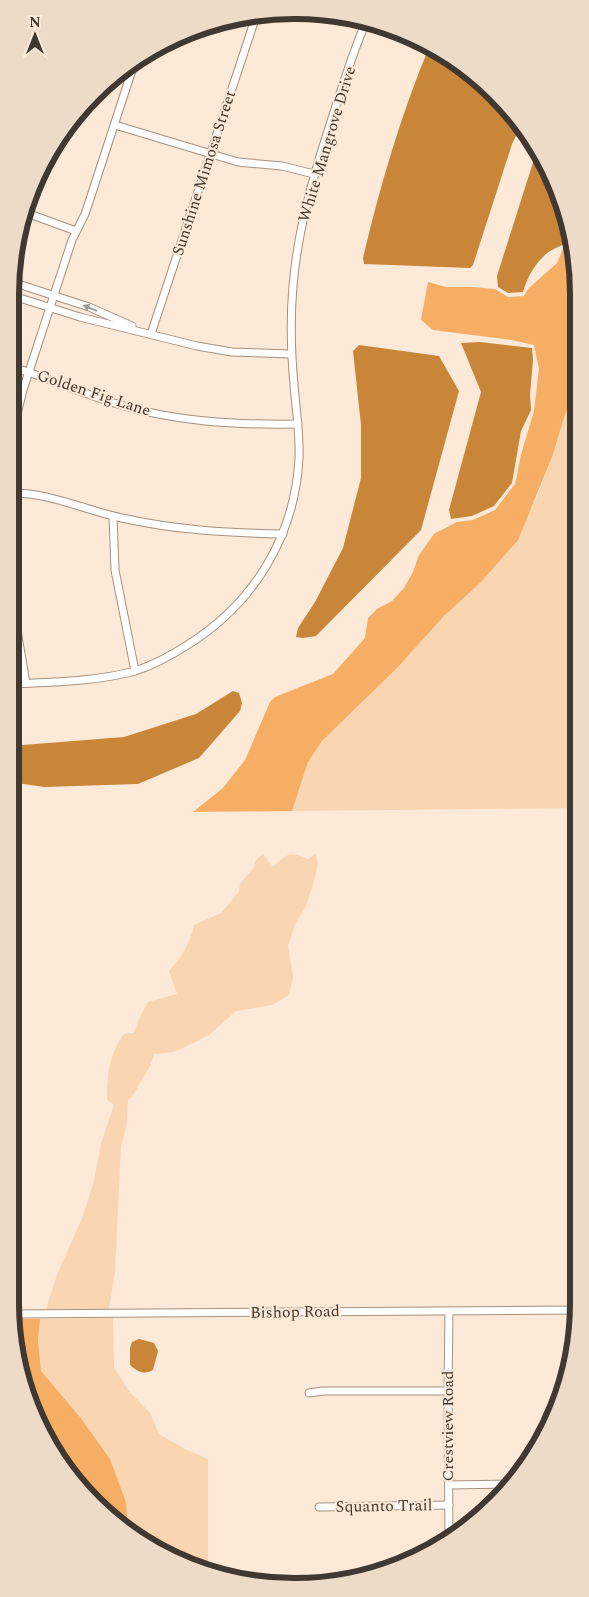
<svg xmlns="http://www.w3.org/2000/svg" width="589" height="1597" font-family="Spectral,serif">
  <rect width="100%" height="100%" fill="#fce9d8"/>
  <!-- green -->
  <g fill="#f9d5b2">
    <path d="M 577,390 L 578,808 L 292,811 L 308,762 L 322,741 L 397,668 L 444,616 L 481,582 L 536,499 L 552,457 L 566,412 Z"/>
    <path d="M 263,854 L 273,867 C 287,854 289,851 308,859 L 316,854 L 318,864 L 313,885 L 305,908 L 295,924 L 288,946 L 293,977 L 289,995 L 272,1005 L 236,1011 L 209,1035 L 187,1046 L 173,1052 L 154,1054 L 150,1066 L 132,1097 L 128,1099 L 127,1124 L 121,1146 L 115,1272 L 109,1309 L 46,1309 L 57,1275 L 83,1216 L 94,1181 L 101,1144 L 114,1105 L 107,1100 C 107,1075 109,1054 124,1034 L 134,1033 L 138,1021 L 148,1002 L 177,994 L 169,971 C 181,957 190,944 194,925 L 221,913 L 239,892 L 240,884 L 253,868 L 256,860 Z"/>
    <path d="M 113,1318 L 114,1368 L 129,1391 L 150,1413 L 159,1434 L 185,1449 L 208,1459 L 208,1568 L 153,1549 L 128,1529 L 126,1502 L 110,1459 L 80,1417 L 41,1371 L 38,1341 L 40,1319 Z"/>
  </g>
  <!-- forest -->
  <g fill="#f5ae63">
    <path d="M 572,242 L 577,257 L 577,390 L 566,412 L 552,457 L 518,540 L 481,582 L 444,616 L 397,668 L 322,741 L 308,762 L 292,811 L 193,812 L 223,788 L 245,760 L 270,702 L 275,697 L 333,674 L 365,638 L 368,618 L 377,609 L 392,601 L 404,588 L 413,572 L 419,555 L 434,534 L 457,522 L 473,520 L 495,510 L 515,484 L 521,455 L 534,411 L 539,369 L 534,345 L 511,340 L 433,330 L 421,320 L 428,282 L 446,287 L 473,287 L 495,289 L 508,297 L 524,296 L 528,289 L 557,263 L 563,249 L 569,245 Z"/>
    <path d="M 13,1319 L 40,1319 L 38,1341 L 41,1371 L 80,1417 L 110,1459 L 126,1502 L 128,1529 L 80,1490 L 25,1394 Z"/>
  </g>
  <!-- water -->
  <g fill="#ca8638">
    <path d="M 430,45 L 437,48 L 508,107 L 521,125 L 512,144 L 473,265 L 470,268 L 364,264 L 363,258 C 380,186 401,114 430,45 Z"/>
    <path d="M 537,150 L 550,169 L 570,236 C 566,247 553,247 545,255 C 534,265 527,278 523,292 L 508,293 L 498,287 L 497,276 Z"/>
    <path d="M 480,342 L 532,348 L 533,360 L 530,395 L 531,410 L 521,431 L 512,483 L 494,506 L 472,516 L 451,519 L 449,510 L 481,392 L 461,343 Z"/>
    <path d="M 359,345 L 439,356 L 459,391 L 421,530 L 316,636 L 303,638 L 296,637 L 298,628 L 315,602 L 343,548 L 361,478 L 361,425 L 353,351 Z"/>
    <path d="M 233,691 L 239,693 L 242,703 L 240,711 L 199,758 L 138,784 L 44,787 L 10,782 L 10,746 L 124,737 L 196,714 Z"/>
    <path d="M 139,1339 L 154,1343 L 158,1351 L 153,1370 C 143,1375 138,1372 130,1365 L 130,1348 L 132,1342 Z"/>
  </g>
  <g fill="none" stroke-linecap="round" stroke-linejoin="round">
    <defs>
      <g id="street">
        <path d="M 115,125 L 238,162 L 282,166 L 314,174"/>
        <path d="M 24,212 L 76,231"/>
        <path d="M 12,282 L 89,307 L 132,326"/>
        <path d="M 10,295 L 80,317 L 197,346 L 232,352 L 291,354"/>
        <path d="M 151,334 L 257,13"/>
        <path d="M 10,366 C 45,377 79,392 114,403 C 174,422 236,425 298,424"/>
        <path d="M 10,443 L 23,390 L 72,240 L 85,214 L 91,196 L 134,64"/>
        <path d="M 10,493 C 49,492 84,510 122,518 C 175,530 228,533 283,534"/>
        <path d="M 113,516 L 115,570 L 135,671"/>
        <path d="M 10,589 L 26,683"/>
        <path d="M 10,684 C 51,682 94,682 135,671 C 154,665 172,655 189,644 C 254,603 295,536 299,458 C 300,434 296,409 294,385 C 291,352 290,319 293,286 C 298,225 316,167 335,109 C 345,79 354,48 367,20"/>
        <path d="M 449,1311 L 448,1391 L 449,1540"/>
        <path d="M 12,1314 L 578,1310"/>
        <path d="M 309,1393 L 323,1391 L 448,1391"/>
        <path d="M 449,1485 L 511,1484"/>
        <path d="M 319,1507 L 449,1505"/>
      </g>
    </defs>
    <!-- street casing -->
    <use href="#street" stroke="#a6917d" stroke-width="9"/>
    <!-- street -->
    <use href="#street" stroke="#fff" stroke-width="7"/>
  </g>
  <!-- one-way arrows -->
  <defs><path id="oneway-solid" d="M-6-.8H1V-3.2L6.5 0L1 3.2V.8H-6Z" transform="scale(1.25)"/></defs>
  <use fill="#a09c97" href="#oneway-solid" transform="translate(90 308) rotate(-158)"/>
  <g text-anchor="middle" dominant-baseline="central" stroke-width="4" stroke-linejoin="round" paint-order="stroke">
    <!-- street labels -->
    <g font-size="16" fill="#41382f" stroke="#fce9d8">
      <text transform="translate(327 144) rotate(-73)">White Mangrove Drive</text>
      <text transform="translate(204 173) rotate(-72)">Sunshine Mimosa Street</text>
      <text transform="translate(94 393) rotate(18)">Golden Fig Lane</text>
      <text transform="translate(295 1312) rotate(-1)">Bishop Road</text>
      <text transform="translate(448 1426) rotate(-90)">Crestview Road</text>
      <text transform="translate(384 1506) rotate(-1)">Squanto Trail</text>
    </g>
  </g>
  <!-- crop -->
  <path d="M0 0H589V1597H0ZM294 19H295A275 275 0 0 1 570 294V1303A275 275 0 0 1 295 1578H294A275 275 0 0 1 19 1303V294A275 275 0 0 1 294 19Z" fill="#eddbca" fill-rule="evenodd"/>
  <path fill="none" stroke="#41382f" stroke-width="6" d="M294 19H295A275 275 0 0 1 570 294V1303A275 275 0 0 1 295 1578H294A275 275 0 0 1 19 1303V294A275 275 0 0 1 294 19Z"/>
  <!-- north arrow -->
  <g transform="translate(35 35)" stroke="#fce9d8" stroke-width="4" paint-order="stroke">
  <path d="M0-4L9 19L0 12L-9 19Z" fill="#41382f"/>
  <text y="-8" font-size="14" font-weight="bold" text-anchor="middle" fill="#41382f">N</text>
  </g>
</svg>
